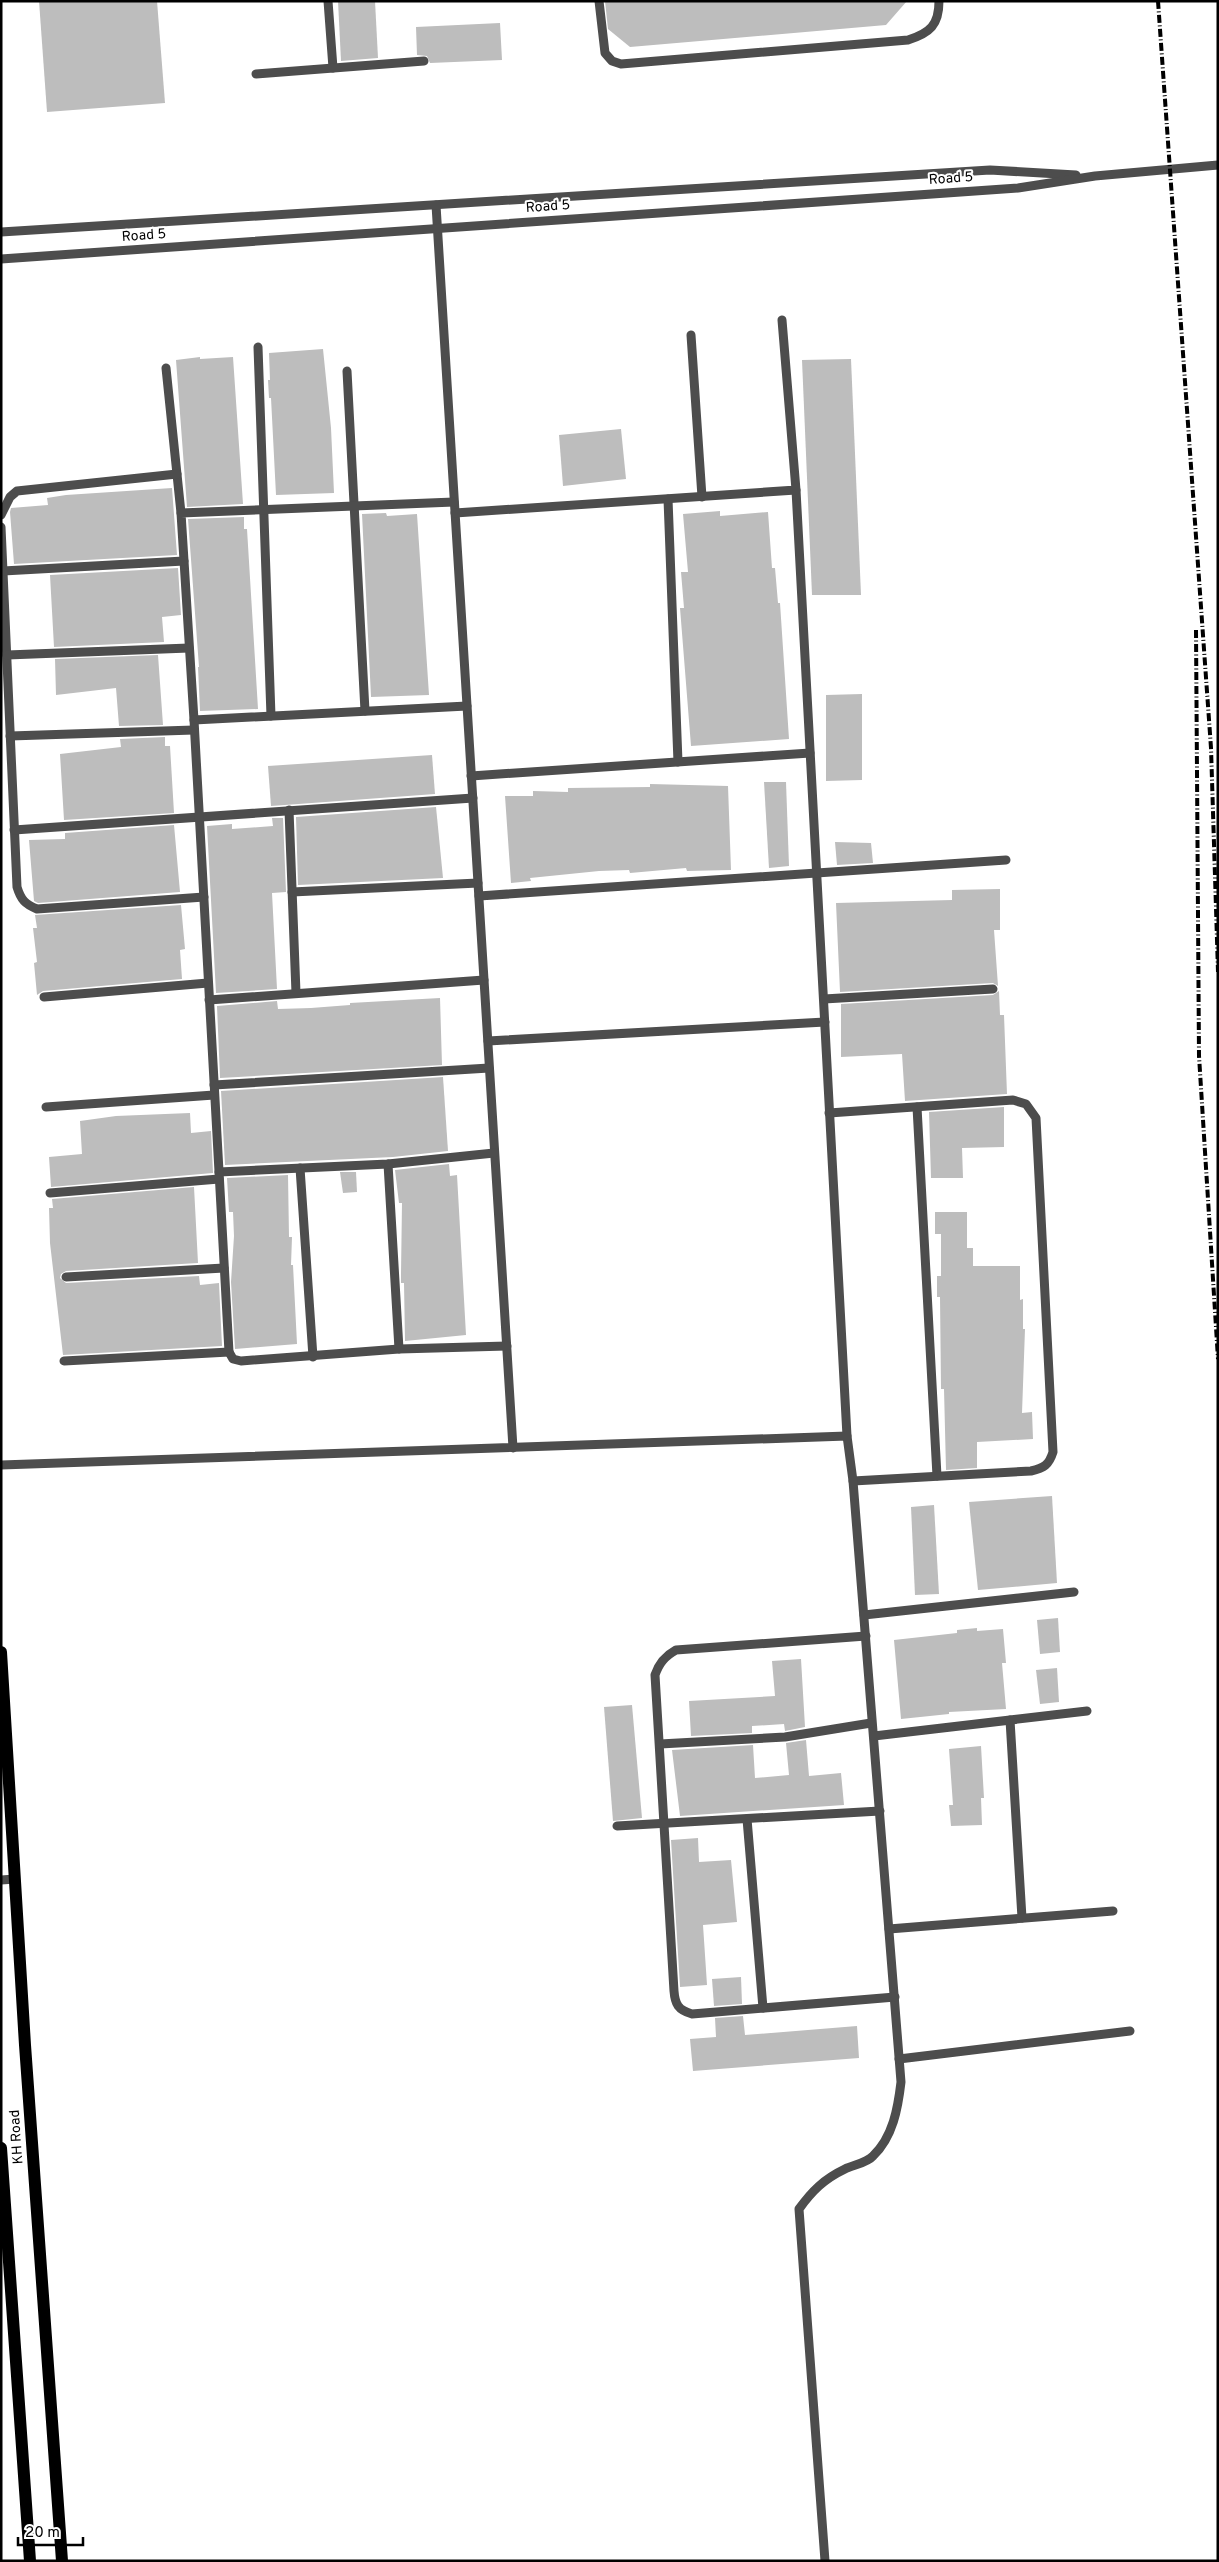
<svg xmlns="http://www.w3.org/2000/svg" width="1219" height="2562" font-family="Overpass,sans-serif">
  <rect width="100%" height="100%" fill="#fff"/>
  <!-- building -->
  <g fill="#bdbdbd">
    <path d="M 39,1 L 157,1 L 165,103 L 47,112 Z"/>
    <path d="M 338,1 L 375,1 L 378,58 L 341,61 Z"/>
    <path d="M 605,1 L 907,1 L 886,25 L 630,47 L 608,29 Z"/>
    <path d="M 500,23 L 502,60 L 430,63 L 427,56 L 417,55 L 416,27 Z"/>
    <path d="M 323,349 L 331,428 L 334,493 L 276,495 L 271,398 L 269,398 L 268,380 L 270,380 L 269,353 Z"/>
    <path d="M 200,357 L 200,359 L 233,357 L 243,504 L 187,507 L 176,360 Z"/>
    <path d="M 851,359 L 861,595 L 812,595 L 802,360 Z"/>
    <path d="M 621,429 L 626,479 L 563,486 L 559,435 Z"/>
    <path d="M 172,488 L 177,555 L 14,564 L 10,512 L 11,508 L 48,505 L 47,498 L 66,495 Z"/>
    <path d="M 720,511 L 720,516 L 768,512 L 772,568 L 775,568 L 778,603 L 780,603 L 789,739 L 691,746 L 680,608 L 684,608 L 681,572 L 688,572 L 683,514 Z"/>
    <path d="M 386,513 L 387,516 L 417,514 L 429,695 L 371,697 L 362,514 Z"/>
    <path d="M 244,517 L 244,529 L 247,529 L 258,709 L 200,711 L 198,667 L 199,667 L 188,519 Z"/>
    <path d="M 178,568 L 181,615 L 162,617 L 164,642 L 54,647 L 50,575 Z"/>
    <path d="M 158,655 L 163,725 L 119,726 L 116,688 L 56,695 L 55,659 Z"/>
    <path d="M 862,694 L 862,780 L 826,781 L 826,695 Z"/>
    <path d="M 165,737 L 165,746 L 170,746 L 174,813 L 64,820 L 60,754 L 121,747 L 120,739 Z"/>
    <path d="M 432,755 L 435,794 L 271,806 L 268,766 Z"/>
    <path d="M 764,782 L 786,782 L 789,866 L 769,868 Z"/>
    <path d="M 650,784 L 728,786 L 731,870 L 687,871 L 686,868 L 630,873 L 629,870 L 599,871 L 530,878 L 531,881 L 511,883 L 505,796 L 533,796 L 533,791 L 568,792 L 568,788 L 650,787 Z"/>
    <path d="M 436,807 L 443,878 L 298,885 L 296,817 Z"/>
    <path d="M 272,818 L 283,818 L 286,892 L 272,893 L 277,989 L 216,993 L 207,826 L 232,824 L 232,829 L 273,826 Z"/>
    <path d="M 174,825 L 180,892 L 38,903 L 34,901 L 29,840 L 65,839 L 65,833 Z"/>
    <path d="M 835,842 L 871,843 L 873,863 L 837,865 Z"/>
    <path d="M 1000,889 L 1000,930 L 994,930 L 998,986 L 993,983 L 840,992 L 836,903 L 952,900 L 952,890 Z"/>
    <path d="M 181,905 L 185,949 L 180,950 L 182,979 L 43,991 L 37,995 L 34,963 L 37,962 L 33,928 L 37,928 L 35,915 Z"/>
    <path d="M 999,991 L 1000,1015 L 1004,1015 L 1007,1094 L 905,1101 L 902,1054 L 841,1057 L 841,1004 L 993,995 Z"/>
    <path d="M 440,998 L 442,1065 L 220,1078 L 217,1006 L 277,1001 L 278,1009 L 311,1008 L 350,1005 L 350,1003 Z"/>
    <path d="M 443,1077 L 448,1151 L 393,1157 L 225,1165 L 221,1091 Z"/>
    <path d="M 1004,1107 L 1004,1147 L 962,1148 L 963,1178 L 931,1178 L 929,1112 Z"/>
    <path d="M 190,1113 L 191,1133 L 211,1131 L 213,1173 L 51,1187 L 49,1157 L 82,1154 L 80,1121 L 116,1116 Z"/>
    <path d="M 449,1164 L 450,1176 L 457,1175 L 466,1335 L 405,1341 L 404,1283 L 401,1283 L 401,1274 L 402,1203 L 399,1203 L 395,1170 Z"/>
    <path d="M 340,1172 L 356,1172 L 357,1192 L 343,1193 Z"/>
    <path d="M 288,1175 L 289,1237 L 292,1237 L 291,1265 L 293,1265 L 297,1344 L 235,1349 L 231,1282 L 234,1236 L 233,1212 L 229,1212 L 227,1178 Z"/>
    <path d="M 194,1187 L 198,1263 L 66,1271 L 61,1274 L 60,1278 L 66,1283 L 199,1276 L 200,1285 L 219,1283 L 222,1346 L 63,1355 L 50,1243 L 49,1208 L 53,1208 L 52,1199 Z"/>
    <path d="M 935,1212 L 967,1212 L 967,1248 L 973,1248 L 973,1266 L 1020,1266 L 1020,1300 L 1023,1299 L 1023,1329 L 1025,1329 L 1022,1413 L 1032,1412 L 1033,1439 L 977,1442 L 977,1468 L 946,1470 L 944,1389 L 941,1389 L 940,1297 L 937,1297 L 937,1276 L 941,1276 L 941,1234 L 935,1234 Z"/>
    <path d="M 1052,1496 L 1057,1583 L 978,1590 L 969,1502 Z"/>
    <path d="M 934,1505 L 939,1594 L 915,1595 L 911,1507 Z"/>
    <path d="M 1058,1618 L 1060,1652 L 1040,1654 L 1037,1620 Z"/>
    <path d="M 977,1628 L 977,1631 L 1003,1629 L 1006,1663 L 1002,1663 L 1006,1709 L 949,1712 L 949,1714 L 901,1719 L 894,1640 L 957,1633 L 957,1630 Z"/>
    <path d="M 801,1659 L 805,1727 L 785,1731 L 784,1724 L 752,1726 L 752,1733 L 691,1736 L 689,1701 L 775,1696 L 772,1661 Z"/>
    <path d="M 1057,1668 L 1059,1702 L 1040,1704 L 1036,1670 Z"/>
    <path d="M 632,1705 L 642,1818 L 613,1821 L 604,1707 Z"/>
    <path d="M 806,1740 L 809,1776 L 841,1773 L 844,1805 L 680,1816 L 672,1750 L 753,1745 L 755,1778 L 789,1775 L 786,1743 Z"/>
    <path d="M 981,1746 L 984,1798 L 981,1798 L 982,1825 L 951,1826 L 949,1805 L 953,1805 L 949,1749 Z"/>
    <path d="M 698,1838 L 699,1862 L 731,1860 L 737,1922 L 703,1925 L 707,1985 L 680,1987 L 671,1840 Z"/>
    <path d="M 741,1977 L 742,2004 L 714,2006 L 712,1979 Z"/>
    <path d="M 743,2016 L 745,2035 L 857,2026 L 859,2058 L 693,2071 L 690,2039 L 716,2037 L 715,2018 Z"/>
  </g>
  <g fill="none" stroke-linecap="round" stroke-linejoin="round">
    <!-- minor -->
    <g stroke="#4d4d4d" stroke-width="9">
      <path d="M 328,1 L 333,68"/>
      <path d="M 599,1 L 605,53 L 612,61 L 621,64 L 908,40 C 930,33 939,25 939,1"/>
      <path d="M 256,74 L 424,61"/>
      <path d="M 436,205 L 513,1448"/>
      <path d="M 1,232 L 990,170 L 1076,175"/>
      <path d="M 1,259 L 1018,188 L 1095,176 L 1218,165"/>
      <path d="M 691,335 L 702,497"/>
      <path d="M 258,347 L 271,716"/>
      <path d="M 166,368 L 181,513"/>
      <path d="M 347,371 L 365,711"/>
      <path d="M 796,490 L 847,1436"/>
      <path d="M 668,499 L 678,762"/>
      <path d="M 454,502 L 181,513 L 194,720 L 467,706"/>
      <path d="M 455,513 L 796,490 L 782,320"/>
      <path d="M 1,515 L 10,497 L 17,491 L 177,474"/>
      <path d="M 1,527 L 17,887 C 21,900 25,904 37,909 L 204,897"/>
      <path d="M 3,571 L 184,561"/>
      <path d="M 7,655 L 189,648"/>
      <path d="M 10,736 L 194,730"/>
      <path d="M 471,776 L 810,753"/>
      <path d="M 289,810 L 296,993"/>
      <path d="M 14,830 L 473,798"/>
      <path d="M 292,892 L 478,883"/>
      <path d="M 479,896 L 1006,860"/>
      <path d="M 44,997 L 208,983"/>
      <path d="M 824,999 L 993,989"/>
      <path d="M 209,1000 L 484,980"/>
      <path d="M 488,1041 L 825,1022"/>
      <path d="M 214,1085 L 489,1068"/>
      <path d="M 46,1107 L 214,1095"/>
      <path d="M 917,1107 L 937,1476"/>
      <path d="M 829,1113 L 1013,1100 L 1026,1104 L 1036,1118 L 1053,1452 C 1049,1465 1044,1468 1031,1471 L 853,1481"/>
      <path d="M 388,1164 L 399,1349"/>
      <path d="M 300,1168 L 313,1357"/>
      <path d="M 219,1172 L 388,1164 L 494,1153"/>
      <path d="M 50,1193 L 219,1179"/>
      <path d="M 66,1277 L 224,1268"/>
      <path d="M 229,1352 L 233,1359 L 241,1361 L 399,1349 L 507,1346"/>
      <path d="M 64,1361 L 229,1352 L 194,720"/>
      <path d="M 1,1465 L 847,1436 L 853,1481 L 901,2082 C 898,2108 893,2137 873,2156 C 867,2163 853,2165 845,2169 C 824,2179 812,2191 799,2209 L 825,2561"/>
      <path d="M 864,1615 L 1074,1592"/>
      <path d="M 866,1636 L 676,1650 C 665,1656 659,1663 655,1675 L 674,1991 C 675,2004 678,2010 692,2014 L 895,1997"/>
      <path d="M 1010,1720 L 1022,1918"/>
      <path d="M 874,1736 L 1087,1711"/>
      <path d="M 660,1744 L 785,1737 L 871,1723"/>
      <path d="M 747,1819 L 763,2008"/>
      <path d="M 617,1826 L 880,1811"/>
      <path d="M 1,1880 L 15,1879"/>
      <path d="M 889,1929 L 1113,1911"/>
      <path d="M 899,2059 L 1130,2031"/>
    </g>
    <!-- major -->
    <g stroke="#000" stroke-width="12">
      <path d="M 1,1652 L 25,2045 L 62,2561"/>
      <path d="M 1,2148 L 30,2561"/>
    </g>
    <!-- rail -->
    <g stroke="#000" stroke-width="4" stroke-dasharray="8 2.5 1 2.5" stroke-linecap="butt">
      <path d="M 1158,1 L 1211,748 L 1218,972"/>
      <path d="M 1196,630 L 1199,1056 L 1218,1359"/>
    </g>
  </g>
  <g text-anchor="middle" dominant-baseline="central" stroke-width="4" stroke-linejoin="round" paint-order="stroke">
    <!-- street labels -->
    <g font-size="14" fill="#000" stroke="#fff">
      <text transform="translate(951 179) rotate(-4)">Road 5</text>
      <text transform="translate(548 207) rotate(-4)">Road 5</text>
      <text transform="translate(144 236) rotate(-4)">Road 5</text>
      <text transform="translate(17 2137) rotate(-94)">KH Road</text>
    </g>
  </g>
  <!-- border -->
  <rect width="1219" height="2562" fill="none" stroke="#000000" stroke-width="5"/>
  <!-- scale -->
  <path d="M18 2537v8h65v-8" fill="none" stroke="#000000" stroke-width="2.5"/>
  <text x="25" y="2537" font-size="15" fill="#000000" stroke="#ffffff" stroke-width="4" paint-order="stroke">20 m</text>
</svg>
